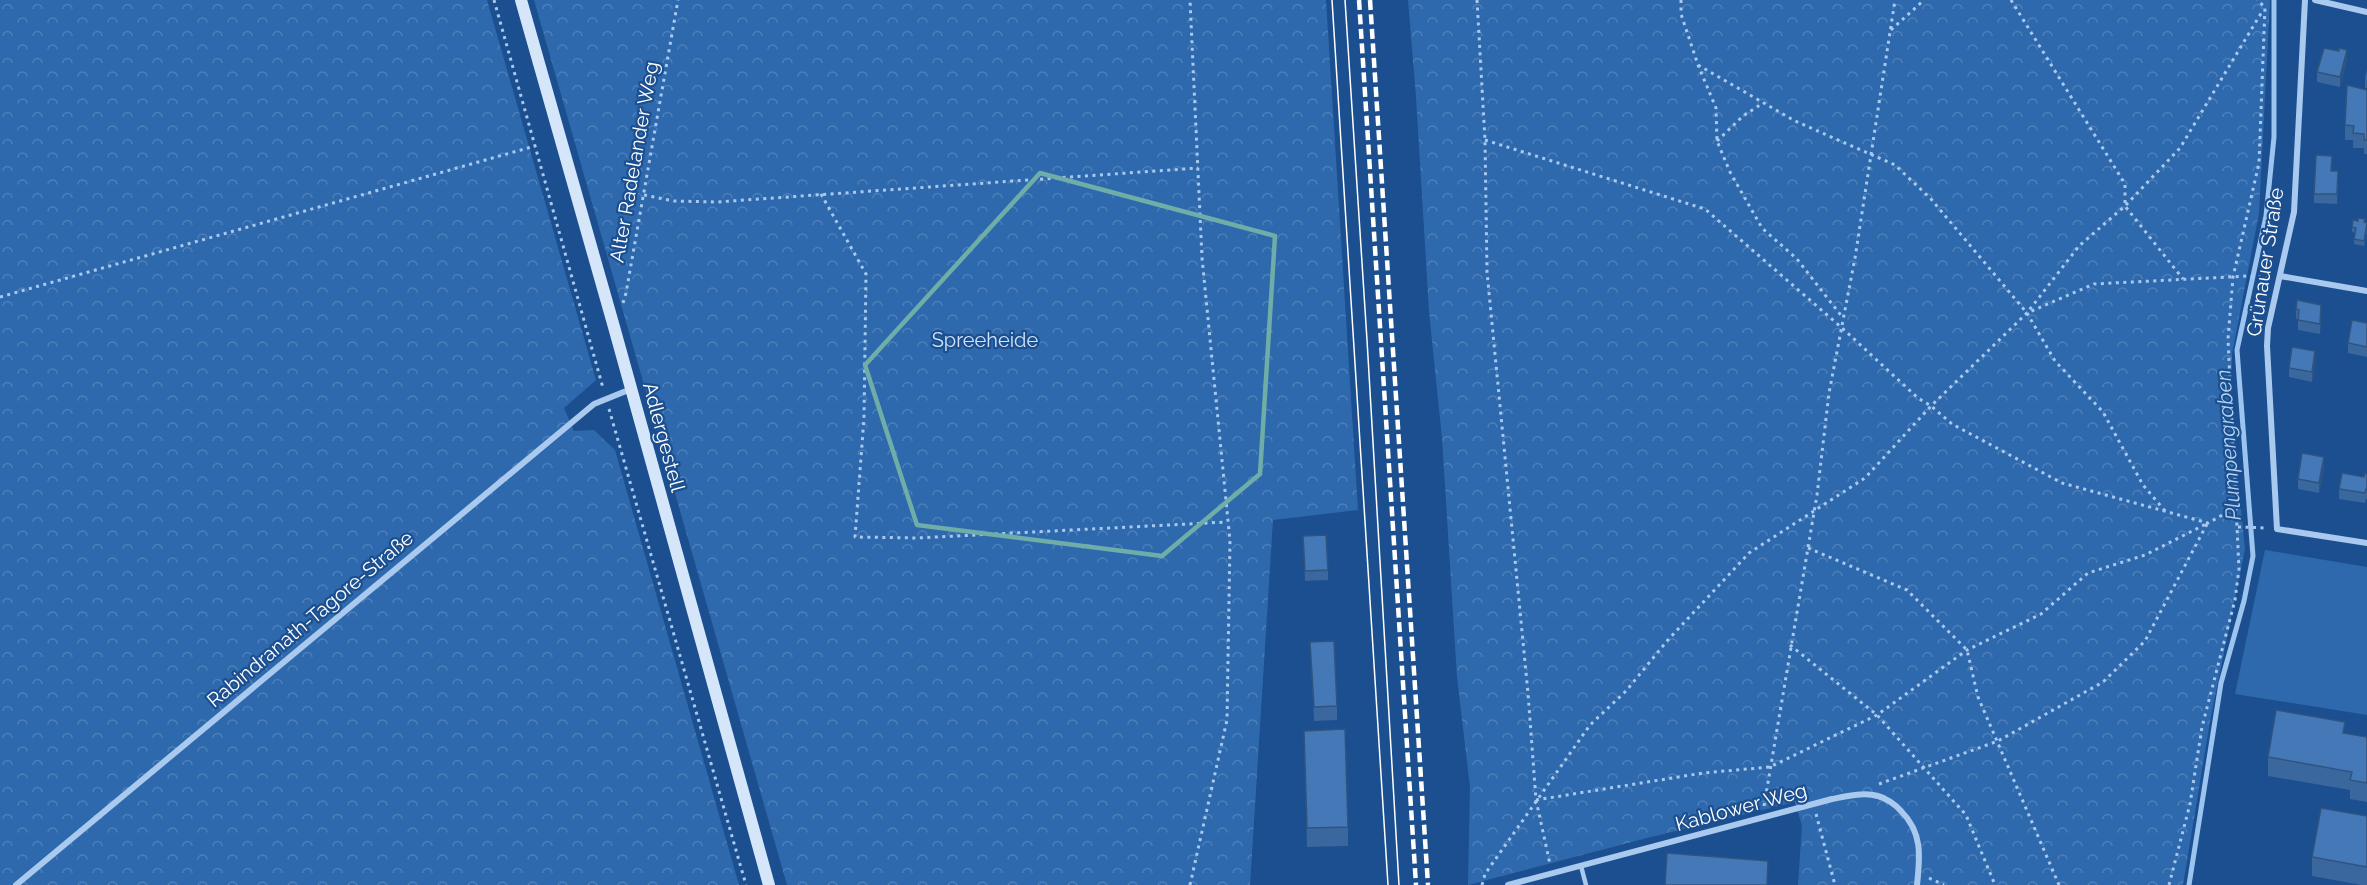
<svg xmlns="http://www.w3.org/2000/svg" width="2367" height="885" font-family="Raleway,sans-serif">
  <defs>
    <pattern id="forest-crowns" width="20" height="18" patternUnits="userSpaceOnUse" patternTransform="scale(1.5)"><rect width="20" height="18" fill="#2e69ad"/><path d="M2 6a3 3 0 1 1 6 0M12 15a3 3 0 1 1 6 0" fill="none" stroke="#4d80b9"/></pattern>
  </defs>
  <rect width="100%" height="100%" fill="#1b4f8f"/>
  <!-- forest -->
  <g fill="url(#forest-crowns)">
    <path d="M 0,0 L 487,0 L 596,380 L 564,408 L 574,431 L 594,430 L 615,450 L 739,885 L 0,885 Z"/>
    <path d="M 534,0 L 1326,0 L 1358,510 L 1273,520 L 1250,885 L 787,885 Z"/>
    <path d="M 1408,0 L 2270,0 L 2259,213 L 2232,354 L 2231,410 L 2245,549 L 2210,721 L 2183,885 L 1798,885 L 1802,826 L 1795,802 L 1647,838 L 1468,885 L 1470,787 L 1457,677 L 1442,438 L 1429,311 L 1416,97 Z"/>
  </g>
  <!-- green -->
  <path fill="#2e69ad" d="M 2265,550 L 2367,567 L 2367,715 L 2235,694 Z"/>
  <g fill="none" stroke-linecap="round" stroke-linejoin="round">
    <!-- stream -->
    <path stroke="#9cc4f0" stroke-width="5" d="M 2189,885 L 2221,683 L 2244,601 L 2253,556 L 2237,350 L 2266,216 L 2274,137 L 2274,0"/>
    <!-- path -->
    <g stroke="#a9c9ee" stroke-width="3" stroke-dasharray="3 4.5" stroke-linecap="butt">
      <path d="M 494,0 L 603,388"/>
      <path d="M 1477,0 L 1485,140 L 1487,272 L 1528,693 L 1536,800 L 1550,864"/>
      <path d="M 1681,0 L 1681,14 L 1698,65 L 1716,108 L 1717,141 L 1730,172 L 1762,228 L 1797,259 L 1843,318"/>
      <path d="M 2011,0 L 2125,184 L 2125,206 L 2183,279"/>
      <path d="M 1891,30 L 1924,0"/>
      <path d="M 1698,65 L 1795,121 L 1895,165 L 1931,199 L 2027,313"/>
      <path d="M 1485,140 L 1705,209 L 1841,327 L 1918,398 L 1931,406 L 1952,424 L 2062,483 L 2208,523 L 2235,508"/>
      <path d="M 1717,141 L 1743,116 L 1763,103"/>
      <path d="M 821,194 L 866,274 L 864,418 L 855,537 L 917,538 L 1227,522"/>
      <path d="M 644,195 L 674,201 L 717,202 L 1198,168"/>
      <path d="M 0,297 L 535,146"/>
      <path d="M 623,303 L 626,293 L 678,0"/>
      <path d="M 609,409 L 746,885"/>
      <path d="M 2165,511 L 2143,485 L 2103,412 L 2055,361 L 2027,313 L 2079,246 L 2125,206 L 2180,148 L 2263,10"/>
      <path d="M 2238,527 L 2267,528"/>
      <path d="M 1808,548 L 1907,590 L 1967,650 L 1978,697 L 2059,885"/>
      <path d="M 1790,645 L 1877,715 L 1966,815 L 1995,885"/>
      <path d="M 1879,784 L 1998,741 L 2103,682 L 2145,641 L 2207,524"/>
      <path d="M 1536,800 L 1703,773 L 1770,767 L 1877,715 L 1967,650 L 2041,614 L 2088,573 L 2145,555 L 2208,523"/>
      <path d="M 1764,806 L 1817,495 L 1829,393 L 1855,258 L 1895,0"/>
      <path d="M 1816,814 L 1835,885"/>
      <path d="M 1929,878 L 1944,885"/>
      <path d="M 1190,885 L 1227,720 L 1230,541 L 1202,258 L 1190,0"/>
      <path d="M 1482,885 L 1485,874 L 1590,725 L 1626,691 L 1667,641 L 1749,553 L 1865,478 L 1931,406 L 2027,313 L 2094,284 L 2248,276 L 2268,278"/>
      <path d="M 2169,885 L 2190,804 L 2202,727 L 2235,600 L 2239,569 L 2228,339 L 2233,277 L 2259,163 L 2265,7 L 2257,0"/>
    </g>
    <!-- lane -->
    <path stroke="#a9c9ee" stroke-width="4.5" d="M 1581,866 L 1586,885"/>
    <!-- street -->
    <g stroke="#a9c9ee" stroke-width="6">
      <path d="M 2305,0 L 2294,212 L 2268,328 L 2267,346 L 2277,529 L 2367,543"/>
      <path d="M 2315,0 L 2367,12"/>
      <path d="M 2280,276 L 2367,291"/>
      <path d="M 16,885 L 594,404 L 631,389"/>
      <path d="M 1508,885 L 1832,799 C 1847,796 1864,792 1878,796 C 1886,798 1896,805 1901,811 C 1923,833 1920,857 1917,885"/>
    </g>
    <!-- secondary -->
    <path stroke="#d6e6fa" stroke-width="12" d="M 521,0 L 614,327 L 769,885"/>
    <!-- tram -->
    <g stroke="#fff" stroke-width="1.5">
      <path d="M 1332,0 L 1388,885"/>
      <path d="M 1345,0 L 1367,340 L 1399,885"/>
    </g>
    <!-- rail -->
    <g stroke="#fff" stroke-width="4.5" stroke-dasharray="10 4.5" stroke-linecap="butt">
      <path d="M 1359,0 L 1416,885"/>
      <path d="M 1370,0 L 1428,885"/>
    </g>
  </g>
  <!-- wall -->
  <g fill="#3a679d">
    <path d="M 2347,59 L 2340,87 L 2317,82 L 2317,72 Z"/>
    <path d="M 2367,70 L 2367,88 L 2365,88 L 2365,78 Z"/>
    <path d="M 2367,90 L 2367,154 L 2364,154 L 2364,148 L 2353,148 L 2353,140 L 2345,140 L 2345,125 Z"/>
    <path d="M 2332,171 L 2338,171 L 2337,204 L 2314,203 L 2314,194 Z"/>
    <path d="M 2365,222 L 2367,223 L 2367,231 L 2364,246 L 2354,244 L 2355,233 L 2352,232 L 2352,227 Z"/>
    <path d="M 2296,309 L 2321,315 L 2320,334 L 2298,330 L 2298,319 L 2296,319 Z"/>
    <path d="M 2367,323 L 2367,357 L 2348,353 L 2348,343 Z"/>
    <path d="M 2315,361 L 2312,382 L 2289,377 L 2289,368 Z"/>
    <path d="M 2324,467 L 2319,493 L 2298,489 L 2298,479 Z"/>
    <path d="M 2367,474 L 2367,499 L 2366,499 L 2365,503 L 2339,499 L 2339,489 L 2364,477 Z"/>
    <path d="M 1303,536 L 1328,570 L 1328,580 L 1305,581 Z"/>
    <path d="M 1310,642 L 1337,706 L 1337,720 L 1314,721 Z"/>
    <path d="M 1304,731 L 1348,827 L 1348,846 L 1307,847 Z"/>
    <path d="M 2345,734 L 2367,737 L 2367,802 L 2350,799 L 2350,790 L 2268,776 L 2268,757 Z"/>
    <path d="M 2367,816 L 2367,885 L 2361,885 L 2312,876 L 2312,857 Z"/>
  </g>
  <!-- shaded-wall -->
  <g fill="#305480">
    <path d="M 2347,50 L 2347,59 L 2340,87 L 2340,77 Z"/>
    <path d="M 2315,351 L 2315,361 L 2312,382 L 2312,372 Z"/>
    <path d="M 2324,457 L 2324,467 L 2319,493 L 2319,483 Z"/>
  </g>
  <!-- building -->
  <g fill="#4478b7" stroke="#305480" stroke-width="1.5">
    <path d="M 2324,48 L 2339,51 L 2339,48 L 2347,50 L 2340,77 L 2317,72 Z"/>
    <path d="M 2347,85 L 2367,90 L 2367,140 L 2364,140 L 2364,134 L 2353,133 L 2354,126 L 2345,125 Z"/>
    <path d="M 2316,155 L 2332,156 L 2331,171 L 2338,171 L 2337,194 L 2314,194 Z"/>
    <path d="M 2358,218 L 2365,219 L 2364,222 L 2367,223 L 2364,241 L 2354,239 L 2356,228 L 2352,227 L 2353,220 L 2358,221 Z"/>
    <path d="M 2297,300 L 2321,305 L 2320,324 L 2298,320 L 2299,310 L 2296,309 Z"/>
    <path d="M 2352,320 L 2367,323 L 2367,347 L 2348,343 Z"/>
    <path d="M 2292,347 L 2315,351 L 2312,372 L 2289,368 Z"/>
    <path d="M 2302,453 L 2324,457 L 2319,483 L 2298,479 Z"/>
    <path d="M 2342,473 L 2364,477 L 2365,473 L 2367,474 L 2367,489 L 2366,489 L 2365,493 L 2339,489 Z"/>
    <path d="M 1326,535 L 1328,570 L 1305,571 L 1303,536 Z"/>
    <path d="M 1334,641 L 1337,706 L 1314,707 L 1310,642 Z"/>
    <path d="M 2276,710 L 2345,722 L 2343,733 L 2367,737 L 2367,783 L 2350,780 L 2352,772 L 2268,757 Z"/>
    <path d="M 1345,729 L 1348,827 L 1307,828 L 1304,731 Z"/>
    <path d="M 2321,808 L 2367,816 L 2367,867 L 2312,857 Z"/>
    <path d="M 1667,853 L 1768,861 L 1767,885 L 1665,885 Z"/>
  </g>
  <!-- marked area -->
  <path fill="none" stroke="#6fada8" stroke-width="4.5" stroke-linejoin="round" d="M 1040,173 L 1275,236 L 1260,474 L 1162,556 L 917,525 L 865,365 Z"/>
  <g text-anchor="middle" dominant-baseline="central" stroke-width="4.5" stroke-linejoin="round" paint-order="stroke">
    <!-- street labels -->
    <g font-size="20" fill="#fff" stroke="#1b4f8f">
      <text transform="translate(634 162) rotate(-80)">Alter Radelander Weg</text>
      <text transform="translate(2265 262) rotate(-81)">Grünauer Straße</text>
      <text transform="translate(664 437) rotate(75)">Adlergestell</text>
      <text transform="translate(310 619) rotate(-40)">Rabindranath-Tagore-Straße</text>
      <text transform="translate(1741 807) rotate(-15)">Kablower Weg</text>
    </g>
    <!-- park labels -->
    <g font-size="20" fill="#cfe3fa" stroke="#1b4f8f">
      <text x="985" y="340">Spreeheide</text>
    </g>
    <!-- water labels -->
    <g font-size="21" font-style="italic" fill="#b5d3f5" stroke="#1b4f8f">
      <text transform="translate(2228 445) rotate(-94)">Plumpengraben</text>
    </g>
  </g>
</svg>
